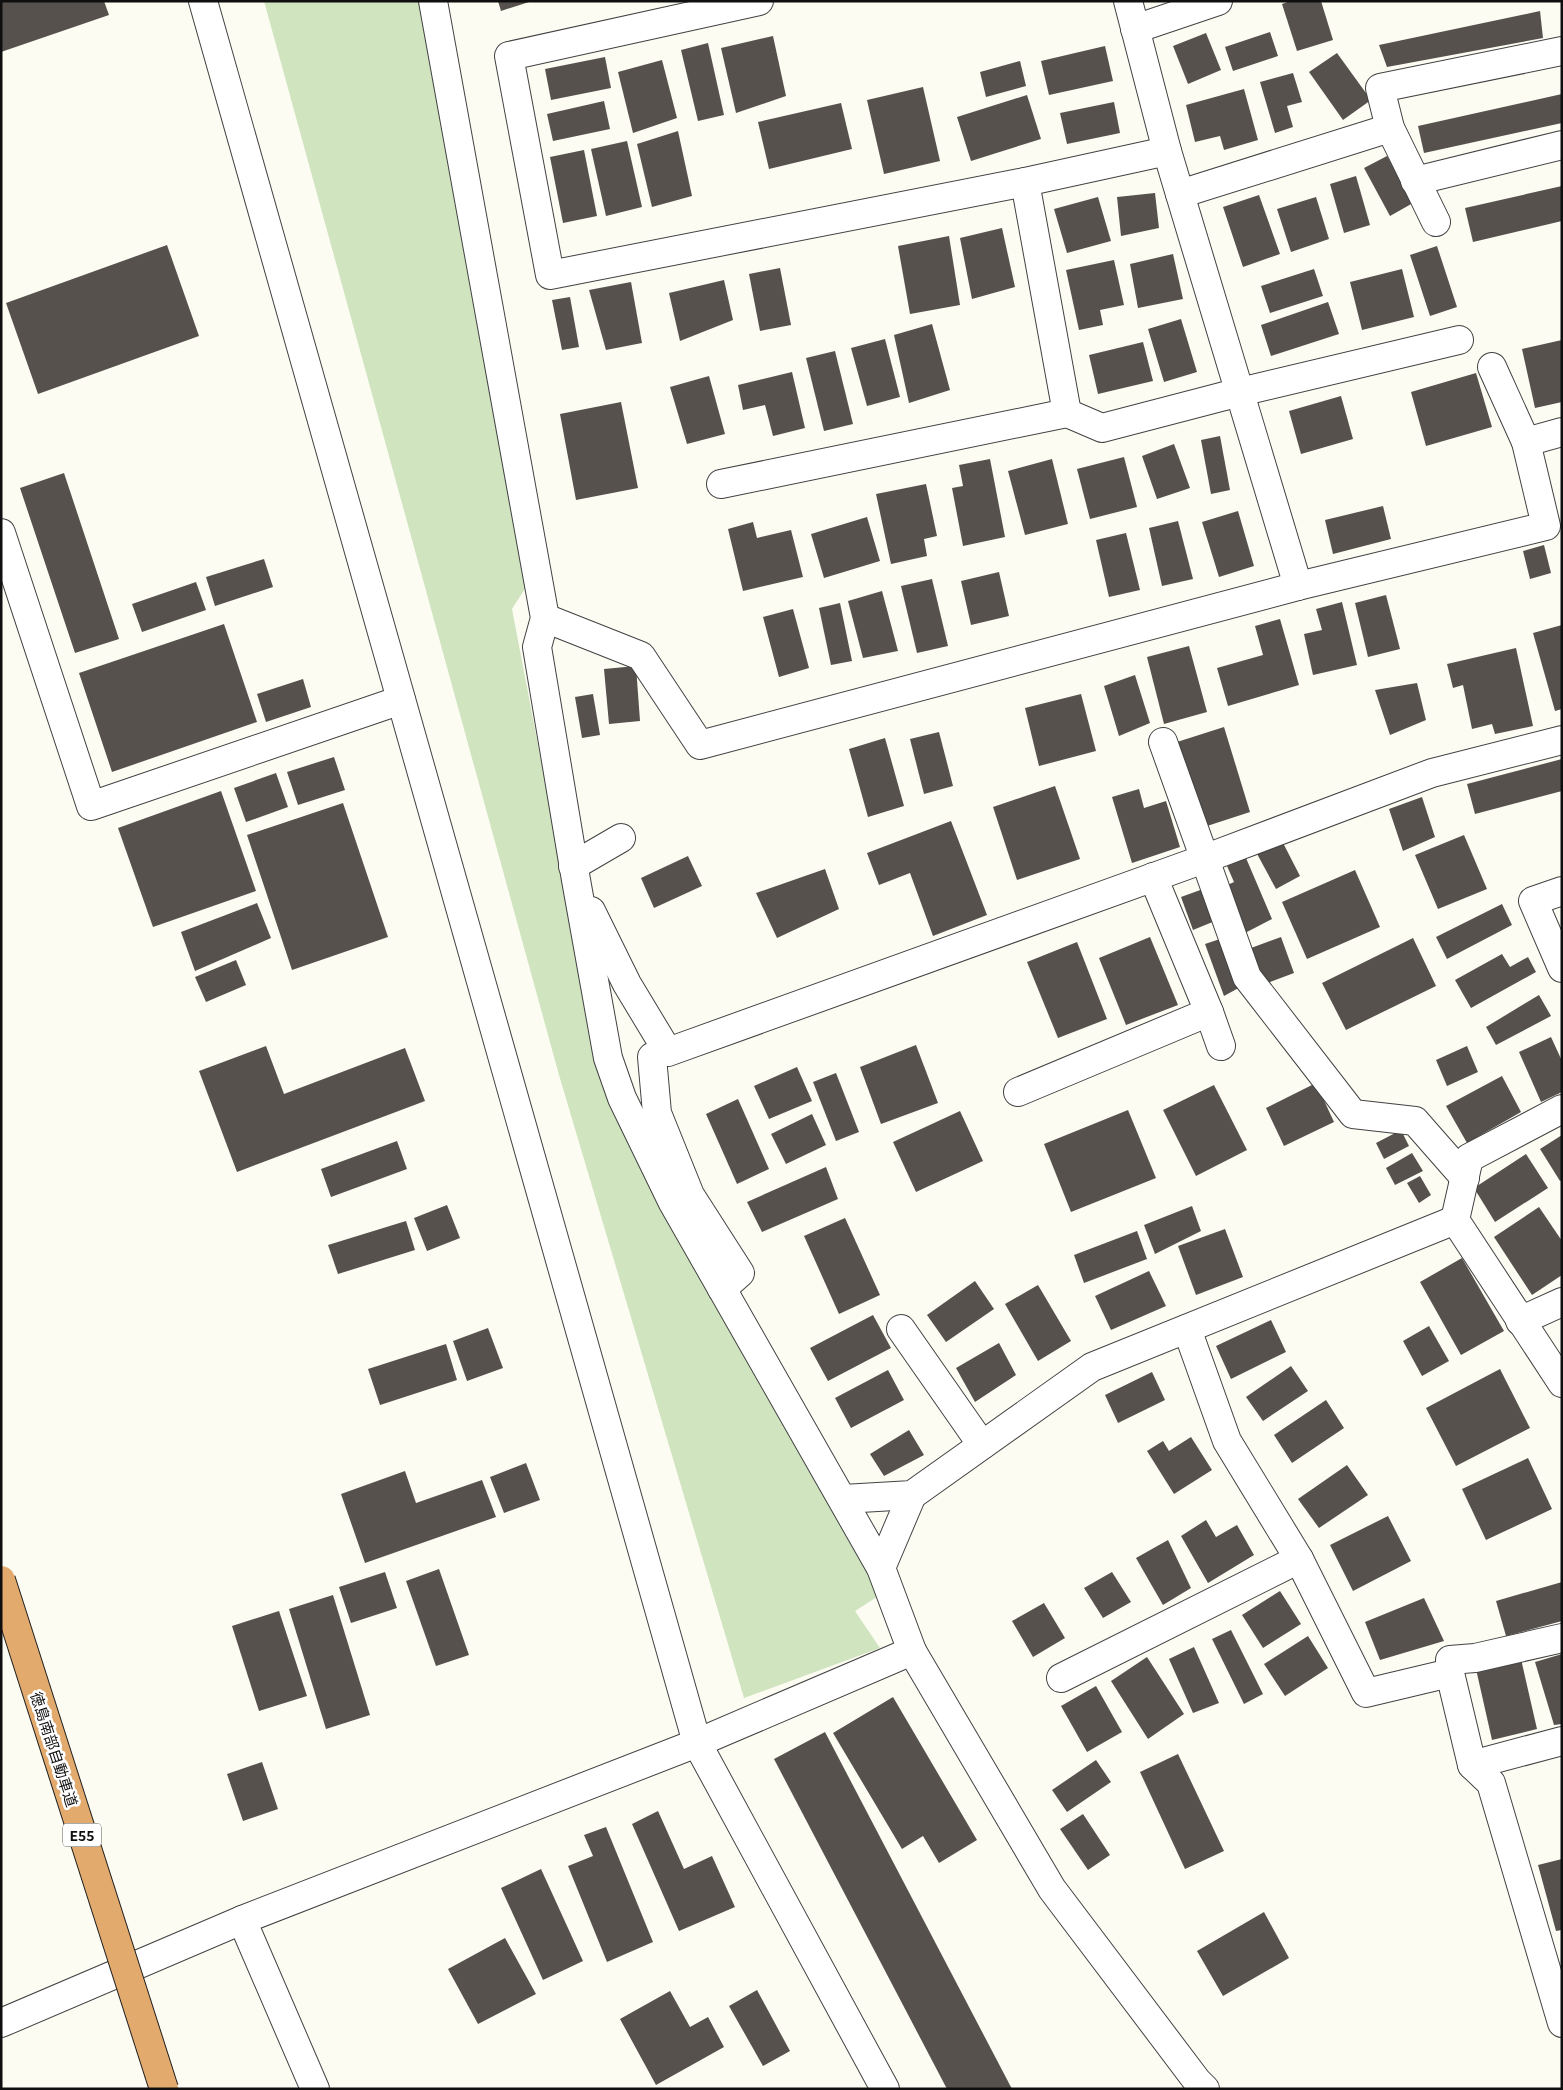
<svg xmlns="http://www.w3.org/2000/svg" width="1563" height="2090" font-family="Georgia,'Noto Sans JP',serif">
  <rect width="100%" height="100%" fill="#fdfcf3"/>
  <!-- green -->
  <path fill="#d0e4c0" d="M 264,1 L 419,1 L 526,587 L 512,609 L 603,1084 L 880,1595 L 855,1611 L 880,1648 L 744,1698 L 559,1075 Z"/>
  <!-- building -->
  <g fill="#56514d">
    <path d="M 1,1 L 104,1 L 109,15 L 1,52 Z"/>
    <path d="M 498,1 L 529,1 L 529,2 L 501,11 Z"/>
    <path d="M 1290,1 L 1321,1 L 1333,40 L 1297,51 L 1282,4 Z"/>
    <path d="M 1540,11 L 1543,38 L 1387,67 L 1379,45 Z"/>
    <path d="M 1270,32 L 1278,56 L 1233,71 L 1225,47 Z"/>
    <path d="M 1206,33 L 1221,70 L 1188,84 L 1173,46 Z"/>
    <path d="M 773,36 L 786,96 L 736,113 L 721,48 Z"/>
    <path d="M 708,43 L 724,115 L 698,121 L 681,50 Z"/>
    <path d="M 1105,46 L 1113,81 L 1049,95 L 1041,61 Z"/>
    <path d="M 1337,53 L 1371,100 L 1343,120 L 1309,72 Z"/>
    <path d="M 605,57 L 611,88 L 551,100 L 545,69 Z"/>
    <path d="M 662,60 L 677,118 L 633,133 L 618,72 Z"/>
    <path d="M 1020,61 L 1026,86 L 986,97 L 980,72 Z"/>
    <path d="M 1293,73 L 1302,102 L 1287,106 L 1293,127 L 1275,133 L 1260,82 Z"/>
    <path d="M 923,87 L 940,161 L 884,174 L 867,100 Z"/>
    <path d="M 1244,89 L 1258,140 L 1224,150 L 1220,136 L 1195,142 L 1186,105 Z"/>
    <path d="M 1562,94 L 1562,123 L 1424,153 L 1418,126 Z"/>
    <path d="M 1027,95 L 1041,139 L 971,161 L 957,117 Z"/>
    <path d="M 604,101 L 610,129 L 553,141 L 547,114 Z"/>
    <path d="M 1114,102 L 1120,133 L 1067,144 L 1060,113 Z"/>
    <path d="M 841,103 L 852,149 L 769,169 L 758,122 Z"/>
    <path d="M 678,131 L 692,196 L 652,207 L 637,144 Z"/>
    <path d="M 627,141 L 642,207 L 606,216 L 591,149 Z"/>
    <path d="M 584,150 L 597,216 L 563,223 L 550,157 Z"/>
    <path d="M 1387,156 L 1413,203 L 1390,216 L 1364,168 Z"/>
    <path d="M 1356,176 L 1370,225 L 1344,233 L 1330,184 Z"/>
    <path d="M 1562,186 L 1562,221 L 1473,242 L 1465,208 Z"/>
    <path d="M 1155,193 L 1159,228 L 1121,236 L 1117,197 Z"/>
    <path d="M 1259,195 L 1280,254 L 1243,267 L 1223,207 Z"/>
    <path d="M 1098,197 L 1111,241 L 1067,253 L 1054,209 Z"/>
    <path d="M 1316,197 L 1329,239 L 1291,252 L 1277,209 Z"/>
    <path d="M 1002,228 L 1015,287 L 972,299 L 960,238 Z"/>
    <path d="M 949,236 L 960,305 L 910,314 L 898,246 Z"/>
    <path d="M 167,245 L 199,336 L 38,394 L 6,303 Z"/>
    <path d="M 1437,246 L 1457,307 L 1430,316 L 1410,255 Z"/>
    <path d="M 1173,254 L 1183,299 L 1138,308 L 1130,264 Z"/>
    <path d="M 1114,260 L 1124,305 L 1100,310 L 1103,325 L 1079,330 L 1066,270 Z"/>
    <path d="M 780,268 L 791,325 L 760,331 L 749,274 Z"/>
    <path d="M 1314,269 L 1323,296 L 1270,313 L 1261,286 Z"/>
    <path d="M 1402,269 L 1414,317 L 1362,330 L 1350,282 Z"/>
    <path d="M 724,280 L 733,320 L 680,341 L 669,293 Z"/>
    <path d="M 631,282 L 642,343 L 606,350 L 589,290 Z"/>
    <path d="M 570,297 L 579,347 L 562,350 L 552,300 Z"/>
    <path d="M 1328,302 L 1339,334 L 1271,356 L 1261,325 Z"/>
    <path d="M 1181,319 L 1197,372 L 1164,382 L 1148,329 Z"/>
    <path d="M 932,324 L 950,390 L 909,403 L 894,335 Z"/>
    <path d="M 885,339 L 900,397 L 867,406 L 851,348 Z"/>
    <path d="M 1562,340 L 1562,402 L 1535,408 L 1522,349 Z"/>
    <path d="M 1143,342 L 1153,381 L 1098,394 L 1089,355 Z"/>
    <path d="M 835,351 L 853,424 L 824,431 L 806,358 Z"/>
    <path d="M 792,372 L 805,428 L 773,436 L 765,405 L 743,410 L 738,385 Z"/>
    <path d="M 1476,373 L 1492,427 L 1426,446 L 1411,392 Z"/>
    <path d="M 709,376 L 725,434 L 687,444 L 670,387 Z"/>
    <path d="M 1341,396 L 1353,439 L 1301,454 L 1289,411 Z"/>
    <path d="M 621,402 L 638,488 L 576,500 L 560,414 Z"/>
    <path d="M 1220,436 L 1230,490 L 1211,494 L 1201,440 Z"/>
    <path d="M 1174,444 L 1190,488 L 1157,499 L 1142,456 Z"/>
    <path d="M 1124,457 L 1137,507 L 1090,519 L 1077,469 Z"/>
    <path d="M 990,459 L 1005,537 L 963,546 L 952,488 L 963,486 L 959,465 Z"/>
    <path d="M 1052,459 L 1068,524 L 1025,535 L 1008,471 Z"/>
    <path d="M 64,473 L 119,639 L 75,653 L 20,488 Z"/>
    <path d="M 926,484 L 937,536 L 924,539 L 927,556 L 891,564 L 876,494 Z"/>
    <path d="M 1383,506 L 1391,539 L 1333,554 L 1325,520 Z"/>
    <path d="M 1238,511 L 1254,566 L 1219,577 L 1202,522 Z"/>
    <path d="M 867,517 L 880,561 L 824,578 L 811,534 Z"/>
    <path d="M 1178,521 L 1193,579 L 1162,586 L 1149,528 Z"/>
    <path d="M 753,522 L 757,538 L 791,530 L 803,577 L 743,591 L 728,529 Z"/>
    <path d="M 1126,533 L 1140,590 L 1109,597 L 1096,540 Z"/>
    <path d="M 1544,545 L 1551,573 L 1530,579 L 1523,551 Z"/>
    <path d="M 264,559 L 273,587 L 215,606 L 206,577 Z"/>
    <path d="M 999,572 L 1009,616 L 971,625 L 961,581 Z"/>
    <path d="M 932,579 L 948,646 L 917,653 L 901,586 Z"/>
    <path d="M 196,582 L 206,610 L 142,632 L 132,604 Z"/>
    <path d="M 882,591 L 898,651 L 863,658 L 848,601 Z"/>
    <path d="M 1386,595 L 1400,649 L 1368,657 L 1355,603 Z"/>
    <path d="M 1342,602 L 1357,665 L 1313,675 L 1304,634 L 1322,630 L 1316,609 Z"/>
    <path d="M 840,603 L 852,661 L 831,665 L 819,608 Z"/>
    <path d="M 793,609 L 809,668 L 779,677 L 763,617 Z"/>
    <path d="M 1280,619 L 1299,685 L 1228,706 L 1217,668 L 1263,655 L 1255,626 Z"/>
    <path d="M 224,624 L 257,722 L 112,772 L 79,673 Z"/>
    <path d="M 1562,625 L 1562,709 L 1555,711 L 1533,633 Z"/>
    <path d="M 1189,646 L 1207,712 L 1164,724 L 1147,657 Z"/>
    <path d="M 1516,648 L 1533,726 L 1495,734 L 1492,724 L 1472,729 L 1463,685 L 1453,688 L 1447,664 Z"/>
    <path d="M 636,666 L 640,721 L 609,724 L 604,669 Z"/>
    <path d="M 1135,675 L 1150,723 L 1119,736 L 1104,686 Z"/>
    <path d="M 303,679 L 311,707 L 266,722 L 257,694 Z"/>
    <path d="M 1417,683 L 1426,720 L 1390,735 L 1375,690 Z"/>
    <path d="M 593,694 L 600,735 L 582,738 L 575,697 Z"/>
    <path d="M 1081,694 L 1096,751 L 1039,766 L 1025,708 Z"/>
    <path d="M 1224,727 L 1250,812 L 1204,827 L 1177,742 Z"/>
    <path d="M 939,732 L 953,786 L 924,794 L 910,739 Z"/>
    <path d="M 885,738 L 904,806 L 868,817 L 849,749 Z"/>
    <path d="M 334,757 L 345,790 L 298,805 L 287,772 Z"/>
    <path d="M 1562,759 L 1562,791 L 1475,814 L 1467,784 Z"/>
    <path d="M 276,773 L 288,807 L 246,822 L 234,788 Z"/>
    <path d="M 1055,786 L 1080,859 L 1017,880 L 993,807 Z"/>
    <path d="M 1139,789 L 1144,808 L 1166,801 L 1180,847 L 1132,863 L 1112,797 Z"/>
    <path d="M 221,791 L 256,891 L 153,927 L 118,828 Z"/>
    <path d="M 1422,797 L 1435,837 L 1403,851 L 1389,809 Z"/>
    <path d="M 343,803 L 388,937 L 292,970 L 247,835 Z"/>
    <path d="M 951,821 L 987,915 L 933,936 L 910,873 L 879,885 L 867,853 Z"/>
    <path d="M 1464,835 L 1487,889 L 1438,909 L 1415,855 Z"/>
    <path d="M 1281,839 L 1300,876 L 1276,889 L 1256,852 Z"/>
    <path d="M 688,856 L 702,886 L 654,908 L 641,878 Z"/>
    <path d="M 1246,858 L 1272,919 L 1243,934 L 1223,887 L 1234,882 L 1227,866 Z"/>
    <path d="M 825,869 L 839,909 L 777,938 L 756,893 Z"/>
    <path d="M 1355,870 L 1380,927 L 1307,959 L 1282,902 Z"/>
    <path d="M 1203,889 L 1215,921 L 1193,930 L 1181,897 Z"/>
    <path d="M 257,903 L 271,938 L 195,971 L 181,932 Z"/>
    <path d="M 1502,904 L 1512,925 L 1447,959 L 1436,937 Z"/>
    <path d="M 1150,937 L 1178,1005 L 1126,1025 L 1099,958 Z"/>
    <path d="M 1281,937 L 1294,973 L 1265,984 L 1251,948 Z"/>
    <path d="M 1223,938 L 1244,985 L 1224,996 L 1205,944 Z"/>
    <path d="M 1413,938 L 1436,986 L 1346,1030 L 1322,983 Z"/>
    <path d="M 1077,942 L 1107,1019 L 1058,1038 L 1027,962 Z"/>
    <path d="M 1502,954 L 1510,967 L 1528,957 L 1536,972 L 1471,1008 L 1455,980 Z"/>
    <path d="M 236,960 L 246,985 L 206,1002 L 195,977 Z"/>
    <path d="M 1539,995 L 1551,1016 L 1496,1045 L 1486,1027 Z"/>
    <path d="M 1551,1037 L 1562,1061 L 1562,1092 L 1541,1102 L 1519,1052 Z"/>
    <path d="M 916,1045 L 938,1103 L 881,1124 L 860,1067 Z"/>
    <path d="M 266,1046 L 284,1094 L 405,1048 L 425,1101 L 237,1172 L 199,1071 Z"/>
    <path d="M 1467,1046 L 1478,1072 L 1447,1086 L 1436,1060 Z"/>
    <path d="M 797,1067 L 812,1101 L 769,1119 L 754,1086 Z"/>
    <path d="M 836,1073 L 859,1132 L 836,1141 L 813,1082 Z"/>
    <path d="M 1502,1076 L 1521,1112 L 1467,1143 L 1446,1106 Z"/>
    <path d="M 1316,1083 L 1334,1122 L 1284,1146 L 1266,1108 Z"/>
    <path d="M 1214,1085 L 1247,1150 L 1196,1176 L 1163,1110 Z"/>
    <path d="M 738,1099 L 769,1169 L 737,1184 L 706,1114 Z"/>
    <path d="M 1128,1110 L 1156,1178 L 1071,1212 L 1044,1144 Z"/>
    <path d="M 960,1111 L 983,1161 L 916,1192 L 893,1142 Z"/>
    <path d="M 812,1114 L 826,1145 L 786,1164 L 771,1134 Z"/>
    <path d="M 1401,1130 L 1409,1146 L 1384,1159 L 1376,1143 Z"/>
    <path d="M 1562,1135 L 1562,1180 L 1560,1181 L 1540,1149 Z"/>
    <path d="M 397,1141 L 407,1169 L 331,1197 L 321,1169 Z"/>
    <path d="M 1412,1153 L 1423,1171 L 1395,1185 L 1386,1168 Z"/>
    <path d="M 1526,1154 L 1548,1188 L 1495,1222 L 1474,1188 Z"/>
    <path d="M 826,1167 L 838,1199 L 762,1232 L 747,1202 Z"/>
    <path d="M 1420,1176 L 1431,1195 L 1419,1203 L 1407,1183 Z"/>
    <path d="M 447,1205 L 460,1238 L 427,1251 L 414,1218 Z"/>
    <path d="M 1192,1206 L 1201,1231 L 1155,1254 L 1144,1225 Z"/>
    <path d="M 1539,1207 L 1562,1241 L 1562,1275 L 1532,1295 L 1494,1237 Z"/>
    <path d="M 845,1218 L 880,1295 L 839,1314 L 804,1236 Z"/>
    <path d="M 406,1221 L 415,1250 L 338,1274 L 328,1245 Z"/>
    <path d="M 1225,1229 L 1243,1277 L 1196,1295 L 1178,1246 Z"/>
    <path d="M 1137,1231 L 1147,1259 L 1084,1283 L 1074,1255 Z"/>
    <path d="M 1462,1258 L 1504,1331 L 1461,1355 L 1420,1282 Z"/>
    <path d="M 1149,1271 L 1166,1306 L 1111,1330 L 1095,1296 Z"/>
    <path d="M 975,1281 L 994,1309 L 946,1342 L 927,1315 Z"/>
    <path d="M 1038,1285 L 1071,1341 L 1038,1361 L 1005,1304 Z"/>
    <path d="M 873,1315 L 891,1348 L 828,1381 L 810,1348 Z"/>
    <path d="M 1271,1320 L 1286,1352 L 1231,1379 L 1216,1346 Z"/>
    <path d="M 1429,1326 L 1449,1361 L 1422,1376 L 1403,1341 Z"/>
    <path d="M 488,1328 L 503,1368 L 467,1381 L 453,1341 Z"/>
    <path d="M 999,1343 L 1016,1375 L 975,1402 L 956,1368 Z"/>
    <path d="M 446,1344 L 457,1380 L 380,1405 L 368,1369 Z"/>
    <path d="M 1291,1366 L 1308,1391 L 1263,1421 L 1246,1397 Z"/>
    <path d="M 1500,1369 L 1530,1428 L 1456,1466 L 1426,1408 Z"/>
    <path d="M 888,1370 L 904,1400 L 851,1428 L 835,1398 Z"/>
    <path d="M 1152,1372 L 1165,1400 L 1118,1423 L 1105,1395 Z"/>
    <path d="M 1326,1400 L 1344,1428 L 1292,1463 L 1274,1435 Z"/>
    <path d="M 909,1430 L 924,1455 L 884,1476 L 870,1454 Z"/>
    <path d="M 1191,1437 L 1212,1470 L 1174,1494 L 1147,1451 L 1163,1441 L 1169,1451 Z"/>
    <path d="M 1528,1458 L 1552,1509 L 1486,1540 L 1462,1489 Z"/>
    <path d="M 526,1463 L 540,1500 L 504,1513 L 490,1477 Z"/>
    <path d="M 1347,1465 L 1368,1495 L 1319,1528 L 1298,1499 Z"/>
    <path d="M 405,1471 L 416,1503 L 482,1480 L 496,1517 L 365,1563 L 341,1494 Z"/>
    <path d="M 1388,1516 L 1411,1561 L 1353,1591 L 1330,1545 Z"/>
    <path d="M 1206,1520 L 1216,1537 L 1237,1525 L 1254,1555 L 1208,1583 L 1181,1536 Z"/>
    <path d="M 1168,1540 L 1191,1588 L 1163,1605 L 1136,1558 Z"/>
    <path d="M 439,1569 L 469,1655 L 436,1666 L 406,1581 Z"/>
    <path d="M 385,1572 L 397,1608 L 351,1623 L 339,1587 Z"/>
    <path d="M 1112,1572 L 1131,1602 L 1103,1618 L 1084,1588 Z"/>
    <path d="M 1562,1582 L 1562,1621 L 1506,1636 L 1496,1601 Z"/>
    <path d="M 1280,1591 L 1301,1624 L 1263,1648 L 1242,1615 Z"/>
    <path d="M 333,1595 L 370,1715 L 326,1729 L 289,1609 Z"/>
    <path d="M 1424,1598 L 1444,1641 L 1380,1660 L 1365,1622 Z"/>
    <path d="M 1044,1603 L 1065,1638 L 1033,1657 L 1012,1621 Z"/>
    <path d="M 279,1611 L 307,1696 L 259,1711 L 232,1626 Z"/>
    <path d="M 1231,1630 L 1263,1694 L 1244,1704 L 1212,1639 Z"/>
    <path d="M 1308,1636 L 1328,1668 L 1285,1696 L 1264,1664 Z"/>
    <path d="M 1194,1647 L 1219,1703 L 1193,1713 L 1169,1659 Z"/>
    <path d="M 1562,1654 L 1562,1724 L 1554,1725 L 1535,1662 Z"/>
    <path d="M 1147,1657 L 1184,1714 L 1148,1739 L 1111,1681 Z"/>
    <path d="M 1521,1659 L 1537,1729 L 1492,1740 L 1476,1669 Z"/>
    <path d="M 1096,1686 L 1122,1732 L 1087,1752 L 1061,1706 Z"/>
    <path d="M 893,1697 L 977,1840 L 939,1863 L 923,1836 L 902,1849 L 833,1733 Z"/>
    <path d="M 825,1732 L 1012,2089 L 947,2089 L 774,1759 Z"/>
    <path d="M 1178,1754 L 1224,1851 L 1185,1869 L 1140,1772 Z"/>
    <path d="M 1096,1760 L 1111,1782 L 1067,1812 L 1052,1790 Z"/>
    <path d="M 262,1762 L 278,1809 L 243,1821 L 227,1774 Z"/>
    <path d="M 658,1811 L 684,1869 L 712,1856 L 735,1907 L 679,1931 L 632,1824 Z"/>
    <path d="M 1083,1814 L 1110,1855 L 1088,1870 L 1060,1829 Z"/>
    <path d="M 606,1827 L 653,1942 L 607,1962 L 568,1866 L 593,1856 L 584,1835 Z"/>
    <path d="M 1562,1859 L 1562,1930 L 1556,1931 L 1538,1865 Z"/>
    <path d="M 541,1869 L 583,1961 L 543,1980 L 501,1888 Z"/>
    <path d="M 1264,1912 L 1289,1958 L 1223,1996 L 1197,1951 Z"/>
    <path d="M 505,1938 L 536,1994 L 478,2024 L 448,1969 Z"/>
    <path d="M 757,1990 L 790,2051 L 763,2066 L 729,2006 Z"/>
    <path d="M 670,1991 L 690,2027 L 708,2017 L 724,2047 L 656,2085 L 620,2019 Z"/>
  </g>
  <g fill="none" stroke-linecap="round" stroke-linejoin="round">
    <defs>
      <g id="minor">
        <path d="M 433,1 L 545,618 L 537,647 L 576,880 L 608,1058 L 622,1098 L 672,1201 L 881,1568 L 912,1651 L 1052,1889 L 1197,2081 L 1205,2089"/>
        <path d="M 759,1 L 509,56 L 550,275 L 1025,182 L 1167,151"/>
        <path d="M 1128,1 L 1167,151 L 1298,586"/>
        <path d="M 1135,29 L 1218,1"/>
        <path d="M 1415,181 L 1562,145"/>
        <path d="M 1025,182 L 1067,413"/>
        <path d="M 1180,194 L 1390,128"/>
        <path d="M 1436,222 L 1390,128 L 1380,88 L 1562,51"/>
        <path d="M 1492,367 L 1526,442"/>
        <path d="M 721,484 L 1067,413 L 1102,428 L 1240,392 L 1459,340"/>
        <path d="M 1,533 L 91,806 L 401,700"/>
        <path d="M 545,618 L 641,656 L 700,745 L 1298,586 L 1546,526 L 1526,442 L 1562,432"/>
        <path d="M 1163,742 L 1247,977 L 1353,1114 L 1415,1121 L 1465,1178"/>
        <path d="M 573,866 L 621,838"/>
        <path d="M 1153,877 L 1209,1012 L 1221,1046"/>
        <path d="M 1562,891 L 1533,901 L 1562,968"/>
        <path d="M 591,911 L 627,984 L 668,1052 L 1204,859 L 1432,773 L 1562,740"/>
        <path d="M 652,1057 L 657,1113 L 690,1195 L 740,1273 L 722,1289"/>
        <path d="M 1018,1092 L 1209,1012"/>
        <path d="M 1562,1109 L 1469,1158 L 1455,1220 L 1562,1383"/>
        <path d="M 1520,1321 L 1562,1302"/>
        <path d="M 901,1329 L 982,1445"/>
        <path d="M 1187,1329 L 1227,1441 L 1299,1559 L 1366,1693 L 1450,1673 L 1472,1765 L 1491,1783 L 1562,2023"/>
        <path d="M 843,1499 L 912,1495 L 1092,1367 L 1455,1220"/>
        <path d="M 881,1568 L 912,1495"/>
        <path d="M 1450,1673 L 1450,1660 L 1475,1658 L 1562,1638"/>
        <path d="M 1061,1678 L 1299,1559"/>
        <path d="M 697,1743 L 912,1651"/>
        <path d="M 1472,1765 L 1562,1741"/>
      </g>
      <g id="tertiary">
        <path d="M 697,1743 L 885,2089"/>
        <path d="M 242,1920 L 315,2089"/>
        <path d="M 1,2023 L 242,1920 L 697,1743 L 203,1"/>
      </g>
    </defs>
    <!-- minor casing -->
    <use href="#minor" stroke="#424242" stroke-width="30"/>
    <!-- tertiary casing -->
    <use href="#tertiary" stroke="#424242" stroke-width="30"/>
    <!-- minor -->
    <use href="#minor" stroke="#fff" stroke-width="28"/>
    <!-- tertiary -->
    <use href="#tertiary" stroke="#fff" stroke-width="28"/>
    <defs>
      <path id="motorway-bridge" d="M 1,1580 L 164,2089"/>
    </defs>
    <!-- motorway-bridge casing -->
    <use href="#motorway-bridge" stroke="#202020" stroke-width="30" stroke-linecap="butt"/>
    <!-- motorway-bridge -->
    <use href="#motorway-bridge" stroke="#e2aa6d" stroke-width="28"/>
  </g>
  <g text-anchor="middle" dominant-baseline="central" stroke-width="5" stroke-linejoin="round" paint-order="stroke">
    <!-- shield labels -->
    <rect fill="#fff" stroke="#575757" stroke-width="1" x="63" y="1823.5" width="38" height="23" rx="4"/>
    <g font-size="14" font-weight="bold" fill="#0f0f0f">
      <text x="82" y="1835">E55</text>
    </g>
    <!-- street labels -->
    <g font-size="15" fill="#0f0f0f" stroke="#fff">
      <text transform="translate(55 1749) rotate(72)">徳島南部自動車道</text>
    </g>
  </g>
  <!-- border -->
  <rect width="1563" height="2090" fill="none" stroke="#0f0f0f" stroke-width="5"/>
</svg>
